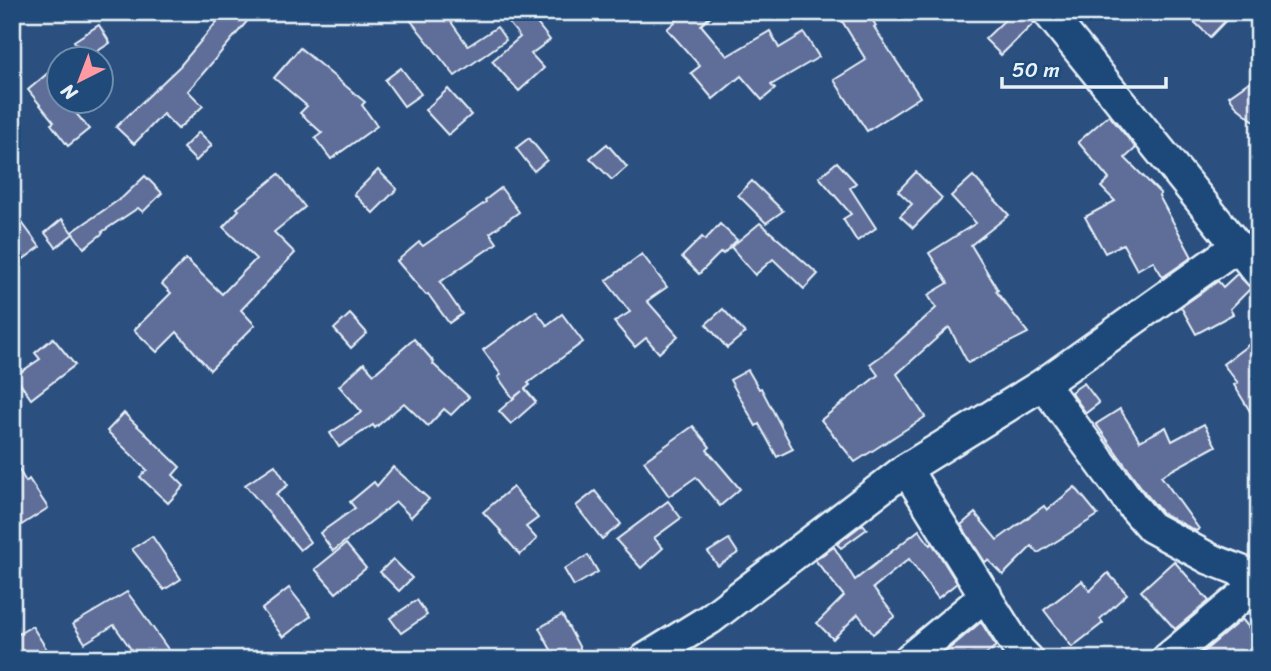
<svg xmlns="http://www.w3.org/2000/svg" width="1271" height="671" font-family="Sriracha,sans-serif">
  <rect width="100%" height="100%" fill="#2b5080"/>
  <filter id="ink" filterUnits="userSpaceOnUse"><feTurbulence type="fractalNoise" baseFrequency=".0143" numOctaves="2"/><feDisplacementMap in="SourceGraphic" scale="14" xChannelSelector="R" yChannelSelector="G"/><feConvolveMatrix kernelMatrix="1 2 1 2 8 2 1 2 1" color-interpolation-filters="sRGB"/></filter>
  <g filter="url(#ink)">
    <!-- building -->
    <g fill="#5f6d99" stroke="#e8f1f8" stroke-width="2">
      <path d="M 225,12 L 255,12 L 188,91 L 203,106 L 178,129 L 163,114 L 134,144 L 116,127 L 180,66 Z"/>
      <path d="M 404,12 L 444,12 L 468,46 L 497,27 L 506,40 L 455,76 Z"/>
      <path d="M 500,12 L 528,12 L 550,40 L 531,54 L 544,68 L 519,91 L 492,61 L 520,37 Z"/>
      <path d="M 686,12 L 715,12 L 701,25 L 727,56 L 770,31 L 779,48 L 804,33 L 819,57 L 771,85 L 775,89 L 762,100 L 741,76 L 713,99 L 691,73 L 700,66 L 667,29 Z"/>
      <path d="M 856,12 L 868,12 L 876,26 L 874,27 L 920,97 L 867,131 L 834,80 L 866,60 L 842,21 Z"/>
      <path d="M 1013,12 L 1027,12 L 1034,23 L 1001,55 L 985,39 Z"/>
      <path d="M 1184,12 L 1234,12 L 1210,37 Z"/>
      <path d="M 99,25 L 110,43 L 85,59 L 74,41 Z"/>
      <path d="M 300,48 L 365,102 L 362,105 L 377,126 L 331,159 L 315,138 L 322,133 L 300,113 L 307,106 L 274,78 Z"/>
      <path d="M 401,68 L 421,94 L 404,106 L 385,80 Z"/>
      <path d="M 48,73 L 60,87 L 60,102 L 67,102 L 89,129 L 68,146 L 51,124 L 54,122 L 28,90 Z"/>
      <path d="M 1259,75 L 1259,125 L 1238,108 L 1229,96 Z"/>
      <path d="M 448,89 L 471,115 L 448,135 L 425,110 Z"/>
      <path d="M 1109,115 L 1136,148 L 1125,158 L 1161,194 L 1159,196 L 1192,257 L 1163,277 L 1153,261 L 1137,270 L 1123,244 L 1105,253 L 1085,217 L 1115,201 L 1101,187 L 1109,179 L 1078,142 Z"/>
      <path d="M 199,132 L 212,145 L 196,161 L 183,148 Z"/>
      <path d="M 529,138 L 547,160 L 534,171 L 516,148 Z"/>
      <path d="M 607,144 L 627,167 L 612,180 L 590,158 Z"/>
      <path d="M 837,162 L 856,183 L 850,188 L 876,228 L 857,241 L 843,219 L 851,214 L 819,177 Z"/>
      <path d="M 378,170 L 397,189 L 373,213 L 354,194 Z"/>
      <path d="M 916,172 L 942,198 L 913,228 L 900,216 L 912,204 L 898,191 Z"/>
      <path d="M 279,174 L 305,207 L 274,232 L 295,253 L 241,310 L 255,325 L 210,370 L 177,332 L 157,352 L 134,330 L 171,293 L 162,284 L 186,259 L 222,294 L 256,259 L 223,227 L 239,210 L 237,208 Z"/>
      <path d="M 145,176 L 162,193 L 143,212 L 138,208 L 102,232 L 103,233 L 84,248 L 72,232 L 123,197 Z"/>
      <path d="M 973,176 L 1009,215 L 971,245 L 998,290 L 996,291 L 1028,333 L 968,363 L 949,327 L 897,374 L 925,417 L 855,462 L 821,420 L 878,375 L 870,364 L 888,351 L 936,308 L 928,295 L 948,283 L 929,253 L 976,223 L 951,196 Z"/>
      <path d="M 752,181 L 783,211 L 766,223 L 738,195 Z"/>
      <path d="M 501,188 L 519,212 L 490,233 L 497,243 L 440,282 L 462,314 L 449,323 L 428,294 L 426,295 L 397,261 L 419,242 L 423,246 L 486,202 L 485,200 Z"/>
      <path d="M 12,209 L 40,247 L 21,261 L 12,250 Z"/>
      <path d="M 62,219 L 73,234 L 56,247 L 45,233 Z"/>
      <path d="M 760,223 L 818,274 L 804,289 L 773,259 L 755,275 L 731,247 Z"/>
      <path d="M 720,224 L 737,240 L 723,254 L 721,252 L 699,274 L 682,257 L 702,237 L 705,240 Z"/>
      <path d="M 642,254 L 667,287 L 647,301 L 678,336 L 659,353 L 646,338 L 635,347 L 614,322 L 630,312 L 606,281 Z"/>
      <path d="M 1237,274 L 1251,288 L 1230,309 L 1233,314 L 1196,334 L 1181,307 L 1218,281 L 1223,287 Z"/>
      <path d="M 723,309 L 745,333 L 727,348 L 706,324 Z"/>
      <path d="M 536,311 L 547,325 L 562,314 L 583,342 L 528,383 L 530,385 L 525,389 L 536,402 L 511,424 L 499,411 L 522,391 L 513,398 L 498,377 L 501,375 L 483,350 Z"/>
      <path d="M 350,314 L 367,333 L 351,348 L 334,329 Z"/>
      <path d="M 1259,337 L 1259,426 L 1234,385 L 1238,383 L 1223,364 Z"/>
      <path d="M 53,338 L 75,365 L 31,399 L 15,376 L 40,359 L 35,353 Z"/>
      <path d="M 414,339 L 434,362 L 433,364 L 469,397 L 451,415 L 444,409 L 428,426 L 404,403 L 375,428 L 373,425 L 339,447 L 330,433 L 362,412 L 339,386 L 364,363 L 374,374 Z"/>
      <path d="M 748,370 L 759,389 L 761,388 L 793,449 L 777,457 L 759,424 L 756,426 L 730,380 Z"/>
      <path d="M 1084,383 L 1099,403 L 1086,413 L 1071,392 Z"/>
      <path d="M 1120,409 L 1140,441 L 1166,427 L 1172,441 L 1204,424 L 1216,446 L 1161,476 L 1199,529 L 1196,531 L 1162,513 L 1146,494 L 1096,424 Z"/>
      <path d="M 124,413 L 180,467 L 173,475 L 184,486 L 168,503 L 140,477 L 147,470 L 107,431 Z"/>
      <path d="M 693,426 L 710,447 L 707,450 L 740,489 L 720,506 L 696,477 L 669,496 L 644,461 Z"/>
      <path d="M 12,458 L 26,482 L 29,479 L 48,508 L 12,531 Z"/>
      <path d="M 275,465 L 288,485 L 276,494 L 310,542 L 300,550 L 245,485 Z"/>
      <path d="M 393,467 L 429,499 L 411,517 L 396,502 L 333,551 L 320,533 L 355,508 L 350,502 L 374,482 L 377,486 Z"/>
      <path d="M 513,487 L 538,518 L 526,527 L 537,539 L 520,555 L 501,533 L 502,532 L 483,512 Z"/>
      <path d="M 1075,487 L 1098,515 L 1038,553 L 1032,546 L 1003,575 L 988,560 L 985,562 L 961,525 L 975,513 L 997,540 L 1044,506 L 1047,510 Z"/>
      <path d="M 595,491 L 621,524 L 602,539 L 576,506 Z"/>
      <path d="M 668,501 L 681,518 L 654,538 L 663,548 L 641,568 L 616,540 Z"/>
      <path d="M 863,524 L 867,529 L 841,548 L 837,544 Z"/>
      <path d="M 919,530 L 930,545 L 932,543 L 957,583 L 938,598 L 909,559 L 873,588 L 895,616 L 873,634 L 858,614 L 833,639 L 817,623 L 844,596 L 815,560 L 834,547 L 855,580 Z"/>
      <path d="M 152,536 L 181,579 L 164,590 L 132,549 Z"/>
      <path d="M 729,539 L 738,553 L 718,566 L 708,552 Z"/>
      <path d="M 346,544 L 366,568 L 336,593 L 315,569 Z"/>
      <path d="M 588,555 L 598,572 L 574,586 L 564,569 Z"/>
      <path d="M 393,559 L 412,578 L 399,591 L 380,572 Z"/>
      <path d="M 1174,561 L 1209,601 L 1175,629 L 1141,591 Z"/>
      <path d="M 1108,573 L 1127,594 L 1100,619 L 1103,623 L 1072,647 L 1044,610 L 1082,581 L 1090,591 Z"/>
      <path d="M 289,588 L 311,616 L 283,637 L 262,609 Z"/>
      <path d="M 127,592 L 136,604 L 175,659 L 138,659 L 114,625 L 85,643 L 73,624 Z"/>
      <path d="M 417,600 L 427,615 L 401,633 L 390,618 Z"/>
      <path d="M 562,615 L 582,652 L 569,659 L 556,659 L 539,628 Z"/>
      <path d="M 1242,619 L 1259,640 L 1259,659 L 1195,659 Z"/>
      <path d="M 981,622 L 996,646 L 980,659 L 937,659 Z"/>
      <path d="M 32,626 L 53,659 L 12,659 L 12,638 Z"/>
    </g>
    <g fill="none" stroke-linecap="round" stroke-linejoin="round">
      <defs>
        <g id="minor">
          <path d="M 1048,12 L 1259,273"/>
          <path d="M 1043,384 L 1132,505 L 1151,527 L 1210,559 L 1259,578"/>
          <path d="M 906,469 L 1019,650 L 1028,659"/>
          <path d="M 645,659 L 710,619 L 906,469 L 1043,384 L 1237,246"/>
          <path d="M 909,659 L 986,595"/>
          <path d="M 1167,659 L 1259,582"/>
        </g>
      </defs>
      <!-- minor casing -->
      <use href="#minor" stroke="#e8f1f8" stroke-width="35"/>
      <!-- minor -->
      <use href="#minor" stroke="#1f4a7a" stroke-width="30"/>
    </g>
  </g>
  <!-- margin -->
  <rect width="1271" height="671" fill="none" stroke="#1f4a7a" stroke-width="42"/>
  <rect x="21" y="21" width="1229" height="629" fill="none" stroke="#e8f1f8" stroke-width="2.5" filter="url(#ink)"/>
  <!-- north arrow -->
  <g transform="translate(80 80) rotate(222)"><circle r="33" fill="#1f4a7a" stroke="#6f8dac" stroke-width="2"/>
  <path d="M0-5L12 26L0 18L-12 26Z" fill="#ff9aa2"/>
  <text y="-10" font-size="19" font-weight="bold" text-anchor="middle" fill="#e8f1f8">N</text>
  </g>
  <!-- scale -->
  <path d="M1002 77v10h164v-10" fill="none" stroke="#e8f1f8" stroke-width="3.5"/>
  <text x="1012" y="77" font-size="21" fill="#e8f1f8" stroke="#1f4a7a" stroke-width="5" paint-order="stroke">50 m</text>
</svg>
